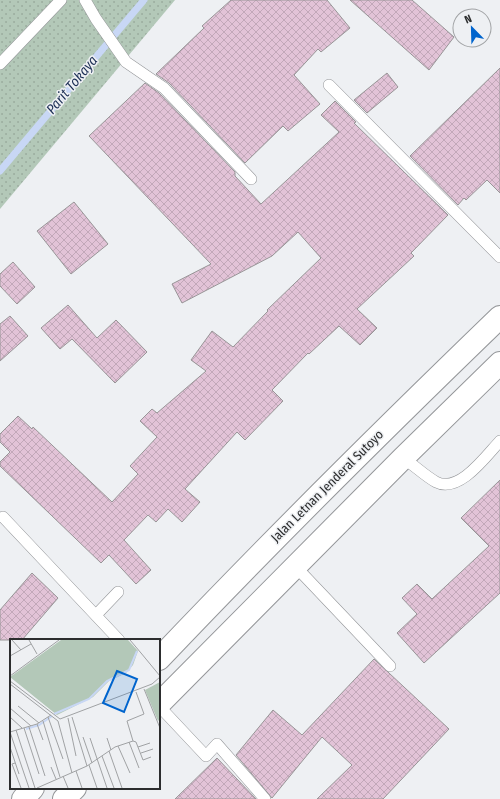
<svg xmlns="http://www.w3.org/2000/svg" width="500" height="799" font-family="'Fira Sans Condensed',sans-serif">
  <defs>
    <pattern id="park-dots" width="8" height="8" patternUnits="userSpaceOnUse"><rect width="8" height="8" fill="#b3c8b8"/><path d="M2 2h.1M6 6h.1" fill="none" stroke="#9aac9e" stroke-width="1.8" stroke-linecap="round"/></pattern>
    <pattern id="building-cross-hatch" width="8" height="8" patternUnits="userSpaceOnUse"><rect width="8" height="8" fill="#e2c3d7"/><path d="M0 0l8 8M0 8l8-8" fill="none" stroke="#c2a8b9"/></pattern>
  </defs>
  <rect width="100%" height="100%" fill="#eef0f3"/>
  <!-- park -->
  <path fill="url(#park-dots)" d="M 0,0 L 175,0 L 0,209 Z"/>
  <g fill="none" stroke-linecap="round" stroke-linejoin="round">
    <!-- stream -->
    <path stroke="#c8d7f5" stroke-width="7" d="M 0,171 L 144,0"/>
  </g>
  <!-- building -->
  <g fill="url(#building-cross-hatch)" stroke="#989597">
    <path d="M 231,0 L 327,0 L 350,28 L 321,52 L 318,49 L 294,75 L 320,104 L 288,131 L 283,126 L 245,163 L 169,83 L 156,74 L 204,28 L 202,26 Z"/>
    <path d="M 350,0 L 412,0 L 454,37 L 429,70 Z"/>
    <path d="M 500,68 L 500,193 L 487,180 L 466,200 L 464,198 L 458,205 L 410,156 Z"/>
    <path d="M 387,73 L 398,87 L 367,113 L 354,100 Z"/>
    <path d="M 145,83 L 159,93 L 235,172 L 235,176 L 261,204 L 339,132 L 321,115 L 335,101 L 356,122 L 354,123 L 448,215 L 411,253 L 414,256 L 357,309 L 377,328 L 360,345 L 339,326 L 309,354 L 308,353 L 272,390 L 283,401 L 245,440 L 237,432 L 185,489 L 200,502 L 182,522 L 168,509 L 156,522 L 148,515 L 124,540 L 151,570 L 136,584 L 109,555 L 101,563 L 0,466 L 0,462 L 10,452 L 0,442 L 0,434 L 18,416 L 32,429 L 33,427 L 112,502 L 138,474 L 130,466 L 157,437 L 140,421 L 152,409 L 157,413 L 206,371 L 191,360 L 212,331 L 233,347 L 268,311 L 267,310 L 321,258 L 298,232 L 272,256 L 182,303 L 172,284 L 211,264 L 89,136 Z"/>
    <path d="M 74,202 L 108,244 L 71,274 L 37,231 Z"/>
    <path d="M 13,262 L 35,287 L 17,304 L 0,286 L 0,274 Z"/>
    <path d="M 68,305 L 97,338 L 116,320 L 147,352 L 115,383 L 72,339 L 60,349 L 41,328 Z"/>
    <path d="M 10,316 L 28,336 L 0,361 L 0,324 Z"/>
    <path d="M 500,480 L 500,593 L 424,663 L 397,633 L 417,614 L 402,598 L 417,584 L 432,599 L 489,546 L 461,518 Z"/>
    <path d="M 32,573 L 58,598 L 22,640 L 0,640 L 0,610 Z"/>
    <path d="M 374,659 L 449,729 L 383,799 L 317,799 L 352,765 L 322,737 L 272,798 L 236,755 L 273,710 L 302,735 Z"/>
    <path d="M 217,758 L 256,799 L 175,799 Z"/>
  </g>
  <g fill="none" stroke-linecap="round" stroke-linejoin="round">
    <defs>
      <g id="lane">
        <path d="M 85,0 L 96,19 L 126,62 L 164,88 L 251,179"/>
        <path d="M 0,64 L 61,0"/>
        <path d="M 329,85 L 500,257"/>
        <path d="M 403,458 C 414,465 425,476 436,482 C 459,494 486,456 500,441"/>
        <path d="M 3,517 L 119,640"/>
        <path d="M 296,567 L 390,666"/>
        <path d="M 96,615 L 118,592"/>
        <path d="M 159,706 L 206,756 L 217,744 L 265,799"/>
      </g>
      <g id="secondary">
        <path d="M 159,659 C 270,542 384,429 500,317"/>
        <path d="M 159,704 L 403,458 L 500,363"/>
        <path d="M 23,799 L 33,788"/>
        <path d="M 64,799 L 75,788"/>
      </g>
    </defs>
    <!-- lane casing -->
    <use href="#lane" stroke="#949699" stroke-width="12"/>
    <!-- secondary casing -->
    <use href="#secondary" stroke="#949699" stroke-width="24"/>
    <!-- lane -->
    <use href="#lane" stroke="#fff" stroke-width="11"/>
    <!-- secondary -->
    <use href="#secondary" stroke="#fff" stroke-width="22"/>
  </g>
  <g text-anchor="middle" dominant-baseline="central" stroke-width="3" stroke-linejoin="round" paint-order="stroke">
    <!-- street labels -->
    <g font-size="13" fill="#2c2d2e" stroke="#eef0f3">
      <text transform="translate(327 486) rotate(-45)">Jalan Letnan Jenderal Sutoyo</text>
    </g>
    <!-- water labels -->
    <g font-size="14" font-style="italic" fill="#1c2f55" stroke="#eef0f3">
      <text transform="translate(72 85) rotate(-50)">Parit Tokaya</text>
    </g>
  </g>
  <!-- overview -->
  <g transform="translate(10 639)">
    <rect width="150" height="150" fill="#eef0f3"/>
    <path d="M 51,1 L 118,1 L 128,12 L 123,26 L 116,34 L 99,42 L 83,58 L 47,76 L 0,38 ZM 150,43 L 150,80 L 148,82 L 135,51 Z" fill="#b3c8b8"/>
    <path fill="none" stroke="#c8d7f5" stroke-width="2" d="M 44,75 L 79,60 L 97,42 L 119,31 L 127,12M 16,90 L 29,86 L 42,77"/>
    <path fill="none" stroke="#a0a2a4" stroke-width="1" d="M 2,1 L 11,11M 19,1 L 27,15M 120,1 L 131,14M 131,14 L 150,37M 0,17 L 21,5M 0,37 L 49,1M 0,42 L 50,80 L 142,45 L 150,38M 0,45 L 48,82M 134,50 L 150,89M 8,67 L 29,84M 0,69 L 21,87M 0,78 L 12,89M 38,78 L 53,120M 62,78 L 77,127M 58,79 L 66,117M 33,82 L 50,138M 48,82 L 62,134M 27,85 L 33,101M 19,88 L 35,137M 14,89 L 29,135M 6,91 L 25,149M 0,93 L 19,149M 0,93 L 27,85 L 41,76M 73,98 L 82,124M 80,99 L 97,149M 97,99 L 101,111M 123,102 L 117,82 L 134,75 L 126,53M 123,102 L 126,103 L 133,121 L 141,118M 119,103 L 129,129M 108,107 L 120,134M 0,108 L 9,135M 128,108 L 140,104M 99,112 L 112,149M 131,114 L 143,110M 92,117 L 104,149M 5,124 L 2,125 L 11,149M 79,126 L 87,149M 41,128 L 46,140M 66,132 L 72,149M 53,137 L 58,149M 27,149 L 77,127 L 105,108 L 123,102"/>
    <path fill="#0064cd" fill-opacity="0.15" stroke="#0064cd" stroke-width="2" d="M 107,32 L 127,40 L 114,73 L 93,64 Z"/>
    <rect width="150" height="150" fill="none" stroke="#2c2d2e" stroke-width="2"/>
  </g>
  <!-- north arrow -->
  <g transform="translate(472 28) rotate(337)"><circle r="19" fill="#eef0f3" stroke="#a0a2a4"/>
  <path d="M0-3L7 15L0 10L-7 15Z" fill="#0064cd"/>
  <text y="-6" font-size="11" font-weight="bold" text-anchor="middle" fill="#2c2d2e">N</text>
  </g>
</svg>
